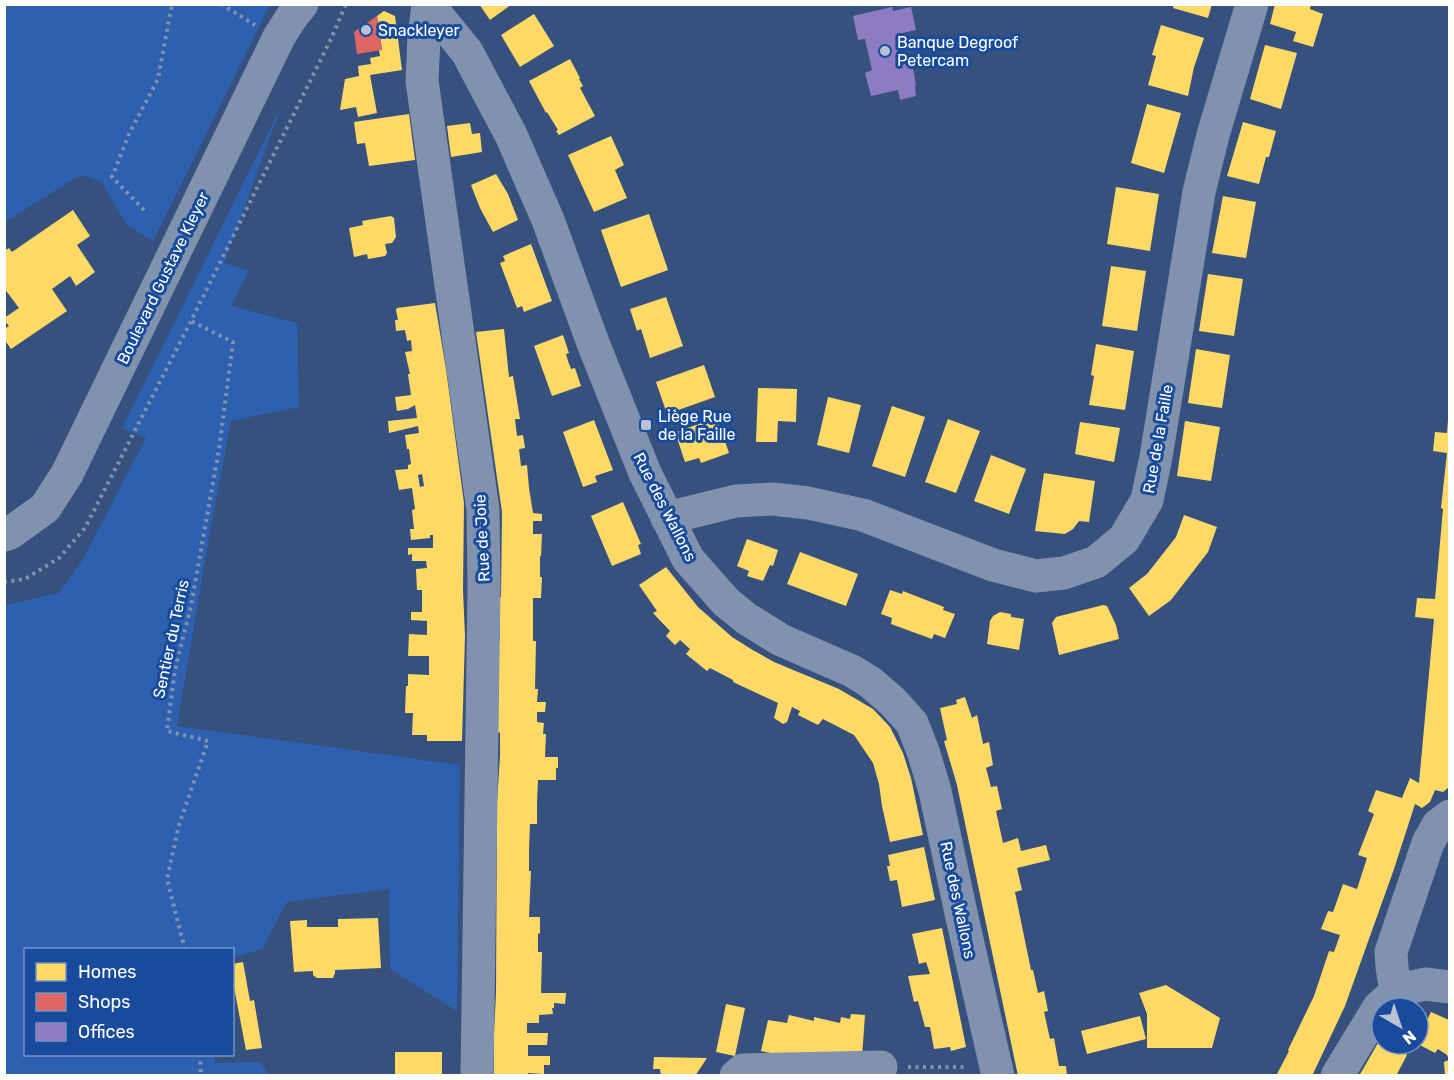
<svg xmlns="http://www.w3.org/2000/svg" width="1454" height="1080" font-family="Rubik,sans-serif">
  <rect width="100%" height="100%" fill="#36517d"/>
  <!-- green -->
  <g fill="#2d61b0">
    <path d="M 5,4 L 270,5 L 153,241 L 127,225 L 101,181 L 80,175 L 5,222 Z"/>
    <path d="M 281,107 L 224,263 L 249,271 L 231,306 L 297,323 L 299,407 L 231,421 L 213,514 L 177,726 L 460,765 L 457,1011 L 390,969 L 389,889 L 287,902 L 262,949 L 233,958 L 232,950 L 26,950 L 26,1054 L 215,1055 L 215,1063 L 260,1062 L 269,1075 L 5,1075 L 5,605 L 59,593 L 82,561 L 146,438 L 122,428 Z"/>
  </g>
  <!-- homes -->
  <g fill="#ffd966" fill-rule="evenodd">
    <path d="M 479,4 L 512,4 L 490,20 Z"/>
    <path d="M 1174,4 L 1212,4 L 1208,18 L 1173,8 Z"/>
    <path d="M 1275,4 L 1311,4 L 1310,9 L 1323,14 L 1313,47 L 1293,41 L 1296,32 L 1270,24 Z"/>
    <path d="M 384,11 L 395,16 L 402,70 L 370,75 L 377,113 L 358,117 L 356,107 L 340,110 L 345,79 L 359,76 L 358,66 L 371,64 L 370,58 L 380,56 L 379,50 L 382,50 L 377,16 Z"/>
    <path d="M 534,14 L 554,46 L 520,67 L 501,35 Z"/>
    <path d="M 1161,25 L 1204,38 L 1194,67 L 1188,96 L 1148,85 L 1156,56 L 1152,55 Z"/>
    <path d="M 1265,45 L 1297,53 L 1281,109 L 1250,99 Z"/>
    <path d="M 570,59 L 580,78 L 579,79 L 583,86 L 580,88 L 595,116 L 559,135 L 556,131 L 558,130 L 547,112 L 546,113 L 529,81 Z"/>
    <path d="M 1147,104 L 1181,113 L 1164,173 L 1131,163 Z"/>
    <path d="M 409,114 L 415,160 L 369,166 L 365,143 L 357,144 L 354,122 Z"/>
    <path d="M 1243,122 L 1276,131 L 1269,157 L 1266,157 L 1259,184 L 1227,176 Z"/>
    <path d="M 470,123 L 472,134 L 480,133 L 482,152 L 451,157 L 447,126 Z"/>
    <path d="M 611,136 L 624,165 L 615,170 L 627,198 L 594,212 L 568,155 Z"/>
    <path d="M 496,174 L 508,194 L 518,220 L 493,232 L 480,208 L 471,185 Z"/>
    <path d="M 1116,187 L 1159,194 L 1150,251 L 1107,244 Z"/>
    <path d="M 1223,196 L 1256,202 L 1246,258 L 1212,253 Z"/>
    <path d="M 73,210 L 90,236 L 77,245 L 95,272 L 76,286 L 70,276 L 52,289 L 67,311 L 11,349 L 4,339 L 4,329 L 9,326 L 4,320 L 4,318 L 19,308 L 4,288 L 4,251 L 9,248 L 12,252 Z"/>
    <path d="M 649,214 L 668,270 L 621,287 L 601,230 Z"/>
    <path d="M 391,216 L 394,218 L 396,237 L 392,243 L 385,244 L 387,253 L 385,256 L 368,259 L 367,254 L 354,257 L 349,228 L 363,225 L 362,221 Z"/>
    <path d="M 531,244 L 552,301 L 524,312 L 522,306 L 517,308 L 500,263 L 505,261 L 503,256 Z"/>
    <path d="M 1111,266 L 1146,271 L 1137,331 L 1102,326 Z"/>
    <path d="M 1208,274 L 1243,279 L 1234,336 L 1199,331 Z"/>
    <path d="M 666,297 L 683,346 L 650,358 L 641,329 L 637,331 L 630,309 Z"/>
    <path d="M 435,303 L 446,369 L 464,503 L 463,590 L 465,636 L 462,741 L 427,741 L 427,735 L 412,735 L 413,713 L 405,713 L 406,686 L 408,686 L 408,674 L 429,675 L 429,656 L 408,656 L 409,634 L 427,635 L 427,621 L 411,620 L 411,612 L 422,612 L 422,590 L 417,590 L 416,569 L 427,568 L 426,561 L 412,561 L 412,554 L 408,555 L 408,548 L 433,548 L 433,535 L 430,535 L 430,538 L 411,540 L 410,529 L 414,529 L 412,510 L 415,509 L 412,488 L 399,490 L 395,470 L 408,469 L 408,465 L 411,464 L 409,449 L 407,449 L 405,435 L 419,433 L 418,426 L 389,433 L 388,421 L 417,418 L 415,405 L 408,409 L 397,411 L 395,397 L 411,395 L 408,374 L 410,374 L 405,352 L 412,351 L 411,340 L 407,341 L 405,330 L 396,331 L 395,320 L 398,320 L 396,310 L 397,308 ZM 422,474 L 424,486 L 420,487 L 418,475 Z"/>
    <path d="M 504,329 L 509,377 L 513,376 L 520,419 L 515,419 L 517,436 L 523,435 L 525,448 L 519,449 L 521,466 L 527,465 L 529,488 L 533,513 L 542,514 L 542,521 L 533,521 L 533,534 L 542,534 L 541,556 L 540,556 L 540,577 L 542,577 L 541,598 L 533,598 L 533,641 L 536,641 L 535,689 L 538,689 L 537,702 L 546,702 L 545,712 L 537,712 L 537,722 L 544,723 L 543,734 L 546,734 L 545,757 L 558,757 L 558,768 L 556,768 L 556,780 L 538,780 L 537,803 L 537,824 L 530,824 L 529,849 L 529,871 L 531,871 L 529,917 L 540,917 L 540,934 L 538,933 L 538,952 L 542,952 L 541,993 L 566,993 L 565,1004 L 554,1003 L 554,1008 L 552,1008 L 553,1014 L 539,1015 L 539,1023 L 527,1023 L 527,1033 L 548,1033 L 547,1045 L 528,1045 L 528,1056 L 550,1056 L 550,1065 L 544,1065 L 544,1074 L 528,1073 L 528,1076 L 494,1076 L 494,1033 L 496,993 L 497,803 L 500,756 L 500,732 L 498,733 L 499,641 L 500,641 L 500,620 L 499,620 L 499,597 L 501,597 L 502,512 L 476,332 Z"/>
    <path d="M 563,335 L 569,353 L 566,354 L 568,361 L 571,369 L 575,368 L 581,386 L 552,396 L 534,346 Z"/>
    <path d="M 1096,344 L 1134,351 L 1125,410 L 1089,405 L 1094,376 L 1091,375 Z"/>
    <path d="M 1196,349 L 1230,355 L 1222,408 L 1188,403 Z"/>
    <path d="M 704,365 L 715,397 L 667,414 L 656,382 Z"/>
    <path d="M 758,388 L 797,389 L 796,422 L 778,421 L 777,442 L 756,442 Z"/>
    <path d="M 828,397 L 861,405 L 849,453 L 817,445 Z"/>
    <path d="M 892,406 L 925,417 L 905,477 L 872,466 Z"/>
    <path d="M 717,418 L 729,453 L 701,463 L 699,458 L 685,462 L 675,432 Z"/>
    <path d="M 948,419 L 980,431 L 956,493 L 925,482 Z"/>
    <path d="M 594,420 L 613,470 L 595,476 L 597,482 L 583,487 L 563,432 Z"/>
    <path d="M 1448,420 L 1449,420 L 1449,787 L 1443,792 L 1435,790 L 1430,802 L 1422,808 L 1415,804 L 1394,869 L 1345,1006 L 1312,1076 L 1276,1076 L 1289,1051 L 1288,1050 L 1314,996 L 1329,951 L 1334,952 L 1340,935 L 1321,929 L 1328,911 L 1333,912 L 1343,884 L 1357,889 L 1367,858 L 1358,855 L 1374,814 L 1368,811 L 1376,790 L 1402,798 L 1410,778 L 1419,783 L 1434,619 L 1415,617 L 1417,598 L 1435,599 L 1443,509 L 1441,508 L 1447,453 L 1433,451 L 1435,432 L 1447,433 Z"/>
    <path d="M 1185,421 L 1220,427 L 1211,481 L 1177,476 Z"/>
    <path d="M 1080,422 L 1120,428 L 1114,462 L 1075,454 Z"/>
    <path d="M 991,455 L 1026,469 L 1009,514 L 974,501 Z"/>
    <path d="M 1044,473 L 1095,481 L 1089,522 L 1079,521 L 1073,529 L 1065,534 L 1035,531 Z"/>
    <path d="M 623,502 L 641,544 L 638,545 L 641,554 L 612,566 L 591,516 Z"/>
    <path d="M 1184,515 L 1217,527 L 1208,552 L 1171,600 L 1149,616 L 1129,588 L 1147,574 L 1176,537 Z"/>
    <path d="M 747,539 L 778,550 L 773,566 L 770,565 L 763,581 L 747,576 L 749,571 L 737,566 Z"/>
    <path d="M 800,552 L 858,574 L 846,606 L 787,584 Z"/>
    <path d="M 666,567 L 698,607 L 732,637 L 751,649 L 774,662 L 839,689 L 873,709 L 890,727 L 903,753 L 911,778 L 923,835 L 890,842 L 882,806 L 879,784 L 873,763 L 854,735 L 823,719 L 818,725 L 798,715 L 800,711 L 792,707 L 787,722 L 783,724 L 774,718 L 778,703 L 733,682 L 733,680 L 712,669 L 710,668 L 707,671 L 686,654 L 690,649 L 680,640 L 675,645 L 666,636 L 670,631 L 653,613 L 657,611 L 639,585 Z"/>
    <path d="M 890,590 L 902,594 L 903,591 L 944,607 L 943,610 L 955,614 L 945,638 L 934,634 L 932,639 L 891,624 L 892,618 L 881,614 Z"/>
    <path d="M 1103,605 L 1107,606 L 1116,625 L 1119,639 L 1059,655 L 1052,623 L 1056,617 Z"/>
    <path d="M 1000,612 L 1011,614 L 1011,617 L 1024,619 L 1019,650 L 987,644 L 990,621 L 993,616 Z"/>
    <path d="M 965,697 L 972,718 L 977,715 L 983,744 L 989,742 L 993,765 L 986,768 L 991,787 L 997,786 L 1002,809 L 996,811 L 1003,843 L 1018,838 L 1021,851 L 1046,845 L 1050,860 L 1017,868 L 1022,890 L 1015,892 L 1031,970 L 1033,970 L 1038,993 L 1044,991 L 1048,1011 L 1044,1012 L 1050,1039 L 1054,1038 L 1059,1066 L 1066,1066 L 1067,1076 L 1018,1076 L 957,785 L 944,741 L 947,740 L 940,708 L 957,704 L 956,700 Z"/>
    <path d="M 924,847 L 935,900 L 902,907 L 897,880 L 890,881 L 887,866 L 890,866 L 888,855 Z"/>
    <path d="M 378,918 L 381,968 L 335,970 L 335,973 L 333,978 L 317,978 L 313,975 L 313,971 L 294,972 L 290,921 L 307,920 L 307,927 L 338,927 L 338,919 Z"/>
    <path d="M 942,928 L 966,1047 L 951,1051 L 950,1047 L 934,1049 L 930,1027 L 925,1027 L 918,1001 L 914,1002 L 908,976 L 930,974 L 926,962 L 919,964 L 912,934 Z"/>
    <path d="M 243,962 L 250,1001 L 254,1000 L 262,1048 L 246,1050 L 232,977 L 232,964 Z"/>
    <path d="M 1166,985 L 1220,1018 L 1212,1048 L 1147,1048 L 1147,1014 L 1139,993 Z"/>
    <path d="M 726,1004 L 745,1008 L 735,1056 L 716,1052 Z"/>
    <path d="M 1431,1012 L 1449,1020 L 1449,1059 L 1447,1055 L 1438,1049 L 1435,1053 L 1418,1044 L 1418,1031 L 1421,1032 Z"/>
    <path d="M 851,1014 L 865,1015 L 862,1057 L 780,1055 L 761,1051 L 768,1020 L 787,1023 L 789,1015 L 814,1021 L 814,1017 L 840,1023 L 841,1017 L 850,1019 Z"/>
    <path d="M 1140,1016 L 1146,1039 L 1087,1054 L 1081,1031 Z"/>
    <path d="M 1382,1036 L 1382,1044 L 1413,1044 L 1411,1047 L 1406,1044 L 1401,1051 L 1407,1055 L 1396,1076 L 1359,1076 Z"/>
    <rect x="395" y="1052" width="47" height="24"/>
    <path d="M 654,1057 L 707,1058 L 695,1076 L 661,1076 L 660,1069 L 653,1069 Z"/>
    <path d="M 1449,1060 L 1449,1076 L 1445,1076 L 1444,1062 Z"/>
  </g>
  <!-- shops -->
  <path fill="#e06666" d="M 377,16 L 382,50 L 357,54 L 354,32 Z"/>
  <!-- offices -->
  <path fill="#8e7cc3" d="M 892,7 L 893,11 L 911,7 L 916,30 L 898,34 L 904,63 L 912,62 L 916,86 L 915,86 L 916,96 L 900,100 L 898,90 L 871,96 L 865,73 L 872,70 L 865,39 L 858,40 L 853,16 Z"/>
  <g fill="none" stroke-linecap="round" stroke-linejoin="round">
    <!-- path -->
    <g stroke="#8192af" stroke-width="4" stroke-dasharray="3 4.5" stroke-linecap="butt">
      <path d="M 221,4 L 255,25"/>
      <path d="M 144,210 L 112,177 L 129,134 L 158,79 L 172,4"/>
      <path d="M 4,582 L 25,579 L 59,558 L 85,528 L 191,321 L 331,39 L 346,4"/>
      <path d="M 185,950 L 167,879 L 179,825 L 208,741 L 167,731 L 175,669 L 191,606 L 219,449 L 233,342 L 191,321"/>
      <path d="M 200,1054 L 201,1076"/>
      <path d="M 908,1067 L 967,1067"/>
    </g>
    <!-- minor -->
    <g stroke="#8192af" stroke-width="33">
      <path d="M 428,4 L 467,52 L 511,135 L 548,220 L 593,343 L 645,473 L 688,559 L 726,602 L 747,619 L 781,640 L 852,671 L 870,682 L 893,702 L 912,723 L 924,754 L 935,791 L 961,913 L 998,1076"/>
      <path d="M 428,5 L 424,36 L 422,81 L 483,510 L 484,588 L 477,1076"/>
      <path d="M 667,518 L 736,501 L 773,499 L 808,503 L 863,515 L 993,565 L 1036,576 L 1064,573 L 1096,562 L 1124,539 L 1147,500 L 1156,457 L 1199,192 L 1213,135 L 1252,4"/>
      <path d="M 4,535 L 10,533 L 45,508 L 67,474 L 279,37 L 293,15 L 302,4"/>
      <path d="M 1396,992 L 1392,967 L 1391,952 L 1428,843 L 1438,825 L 1450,816"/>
      <path d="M 736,1076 L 743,1070 L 881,1067"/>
      <path d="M 1337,1076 L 1379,1007 L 1396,992 L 1412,987 L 1425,984 L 1450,987"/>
    </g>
  </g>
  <!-- markers -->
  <g fill="#b9c2d2" stroke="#184b9b" stroke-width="2">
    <circle cx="366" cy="30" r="6"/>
    <circle cx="885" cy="51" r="6"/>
    <rect x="640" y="419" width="12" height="12" rx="3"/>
  </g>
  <g text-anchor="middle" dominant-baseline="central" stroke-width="6" stroke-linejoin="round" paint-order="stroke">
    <!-- poi labels -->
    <g font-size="16" fill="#fff" stroke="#184b9b" text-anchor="start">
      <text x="378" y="30">Snackleyer</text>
      <text x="897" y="42">Banque Degroof<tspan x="897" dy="18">Petercam</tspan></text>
      <text x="658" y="416">Liège Rue<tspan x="658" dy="18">de la Faille</tspan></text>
    </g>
    <!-- street labels -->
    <g font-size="16" fill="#fff" stroke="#184b9b">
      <text transform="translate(163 278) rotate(-64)">Boulevard Gustave Kleyer</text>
      <text transform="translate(1158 439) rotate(-80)">Rue de la Faille</text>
      <text transform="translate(665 507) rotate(63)">Rue des Wallons</text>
      <text transform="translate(482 538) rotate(-93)">Rue de Joie</text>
      <text transform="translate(171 639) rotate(-78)">Sentier du Terris</text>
      <text transform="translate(958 900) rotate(78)">Rue des Wallons</text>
    </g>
  </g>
  <!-- border -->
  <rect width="1454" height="1080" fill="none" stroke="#ffffff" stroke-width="12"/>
  <!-- legend -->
  <rect x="24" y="948" width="210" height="108" fill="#184b9b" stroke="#7493c3" stroke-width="1.5"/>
  <rect x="36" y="963" width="30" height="18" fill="#ffd966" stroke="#7493c3" stroke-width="1.5"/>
  <text x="78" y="978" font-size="18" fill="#ffffff">Homes</text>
  <rect x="36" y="993" width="30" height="18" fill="#e06666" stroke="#7493c3" stroke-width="1.5"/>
  <text x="78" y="1008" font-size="18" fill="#ffffff">Shops</text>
  <rect x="36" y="1023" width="30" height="18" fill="#8e7cc3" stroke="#7493c3" stroke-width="1.5"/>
  <text x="78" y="1038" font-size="18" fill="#ffffff">Offices</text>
  <!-- north arrow -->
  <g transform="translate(1400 1026) rotate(141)"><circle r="28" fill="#184b9b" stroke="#7493c3" stroke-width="1.5"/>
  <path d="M0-4.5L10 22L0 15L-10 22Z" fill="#b9c2d2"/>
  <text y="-9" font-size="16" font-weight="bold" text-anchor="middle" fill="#ffffff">N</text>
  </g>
</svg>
